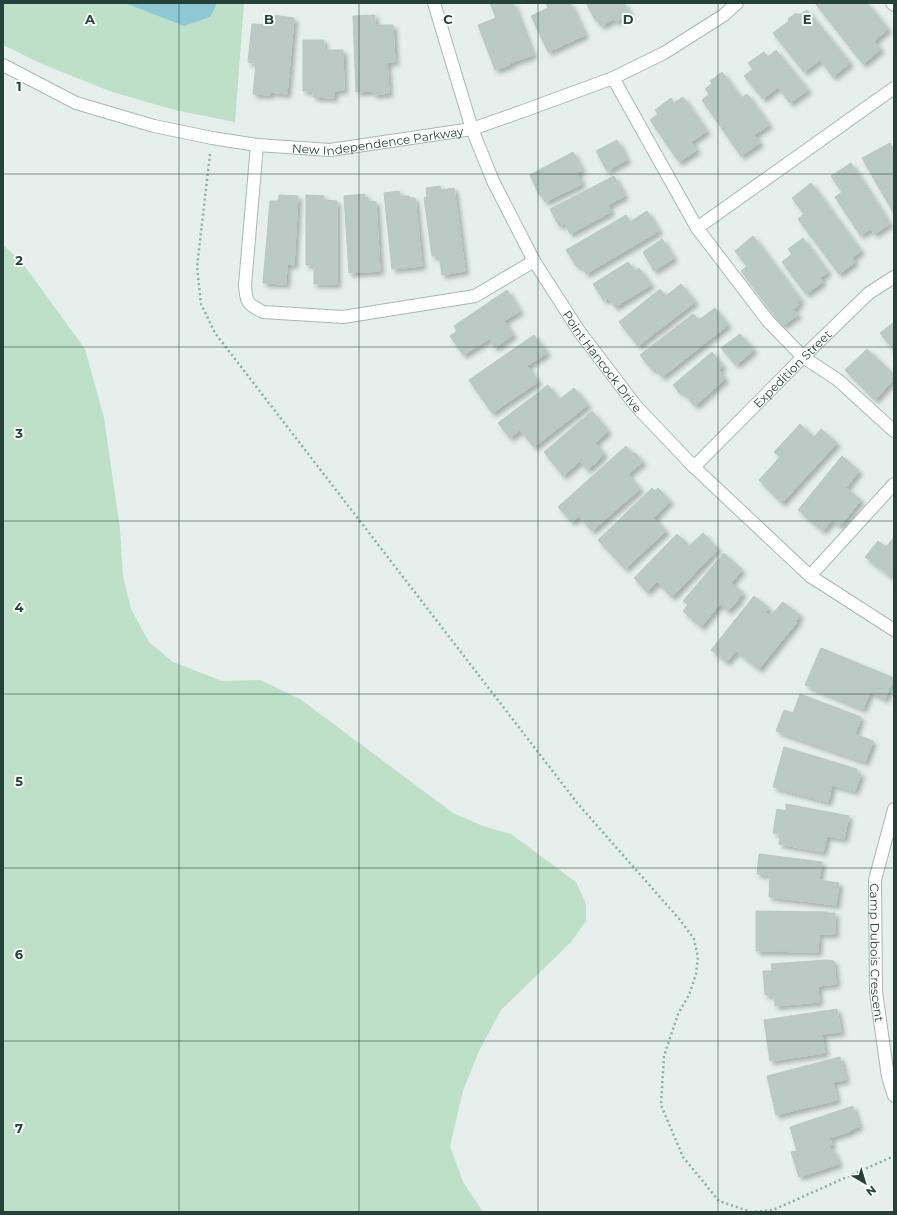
<svg xmlns="http://www.w3.org/2000/svg" width="897" height="1215" font-family="Montserrat,sans-serif">
  <defs>
    <filter id="shadow"><feDropShadow dx="3.5" dy="3.5" stdDeviation="2" flood-color="#0004"/></filter>
  </defs>
  <rect width="100%" height="100%" fill="#e6efeb"/>
  <!-- green -->
  <g fill="#bfe0c8">
    <path d="M 3,3 L 244,3 L 235,122 L 175,110 L 112,92 L 42,64 L 3,45 Z"/>
    <path d="M 3,245 L 21,261 L 85,349 L 104,418 L 120,529 L 123,576 L 131,609 L 149,642 L 173,662 L 222,681 L 260,680 L 300,699 L 453,813 L 483,826 L 511,834 L 576,882 L 586,904 L 586,921 L 571,942 L 501,1010 L 479,1051 L 463,1091 L 450,1146 L 463,1182 L 483,1212 L 3,1212 Z"/>
  </g>
  <!-- water -->
  <path fill="#8ec9d4" d="M 125,3 L 217,3 L 210,17 L 184,26 Z"/>
  <!-- building -->
  <g fill="#bbcac4" stroke="#b8c9c2" filter="url(#shadow)">
    <path d="M 490,3 L 513,3 L 533,55 L 510,63 L 510,65 L 495,70 L 478,25 L 496,18 Z"/>
    <path d="M 546,3 L 570,3 L 585,35 L 548,52 L 531,16 L 548,8 Z"/>
    <path d="M 586,3 L 624,3 L 630,14 L 616,22 L 614,19 L 601,26 L 597,20 L 596,21 Z"/>
    <path d="M 815,3 L 858,3 L 859,4 L 860,3 L 867,3 L 888,29 L 874,41 L 881,49 L 863,64 Z"/>
    <path d="M 807,10 L 850,63 L 833,77 L 820,60 L 804,72 L 773,33 L 789,21 L 788,19 L 796,13 L 799,15 Z"/>
    <path d="M 272,15 L 294,18 L 287,94 L 270,92 L 270,95 L 253,94 L 256,63 L 248,62 L 252,24 L 270,25 Z"/>
    <path d="M 375,15 L 375,25 L 393,25 L 395,62 L 387,62 L 389,93 L 374,95 L 373,91 L 356,92 L 353,16 Z"/>
    <path d="M 303,40 L 324,40 L 324,50 L 343,50 L 344,90 L 334,91 L 334,98 L 313,97 L 313,91 L 303,91 Z"/>
    <path d="M 776,50 L 808,90 L 790,103 L 778,87 L 763,99 L 744,76 L 753,69 L 748,63 L 764,52 L 768,57 Z"/>
    <path d="M 722,72 L 741,98 L 747,94 L 769,125 L 754,135 L 760,143 L 741,156 L 702,100 L 709,94 L 705,89 L 712,83 L 710,81 Z"/>
    <path d="M 683,97 L 707,131 L 691,142 L 697,150 L 679,162 L 650,120 L 658,114 L 655,110 L 671,98 L 674,103 Z"/>
    <path d="M 617,140 L 627,160 L 607,171 L 596,151 Z"/>
    <path d="M 890,143 L 894,150 L 894,212 L 893,212 L 862,158 Z"/>
    <path d="M 573,152 L 582,170 L 577,173 L 582,184 L 545,202 L 541,194 L 539,195 L 530,175 Z"/>
    <path d="M 851,163 L 890,224 L 874,234 L 871,229 L 860,235 L 835,197 L 842,192 L 831,176 Z"/>
    <path d="M 614,176 L 625,196 L 608,205 L 611,212 L 570,234 L 565,223 L 559,226 L 550,209 Z"/>
    <path d="M 811,183 L 861,251 L 852,258 L 855,262 L 839,274 L 798,219 L 804,214 L 792,198 Z"/>
    <path d="M 440,186 L 441,190 L 454,188 L 465,271 L 442,275 L 439,256 L 432,256 L 424,198 L 427,197 L 426,188 Z"/>
    <path d="M 399,191 L 400,196 L 409,196 L 410,198 L 415,198 L 422,266 L 392,269 L 384,193 Z"/>
    <path d="M 365,194 L 365,198 L 368,197 L 368,201 L 376,202 L 380,271 L 349,273 L 344,196 Z"/>
    <path d="M 279,195 L 298,196 L 294,265 L 287,264 L 286,284 L 263,283 L 270,201 L 278,201 Z"/>
    <path d="M 306,195 L 324,196 L 324,200 L 337,201 L 337,284 L 314,284 L 314,265 L 306,265 Z"/>
    <path d="M 647,211 L 659,231 L 586,274 L 581,265 L 577,267 L 566,250 L 626,215 L 630,222 Z"/>
    <path d="M 753,236 L 801,300 L 797,302 L 799,305 L 793,309 L 798,315 L 782,326 L 741,271 L 747,266 L 735,251 Z"/>
    <path d="M 803,238 L 828,272 L 820,278 L 823,282 L 806,294 L 782,262 L 792,254 L 788,249 Z"/>
    <path d="M 662,239 L 674,258 L 654,271 L 643,252 Z"/>
    <path d="M 628,262 L 635,271 L 639,268 L 651,285 L 615,307 L 608,298 L 604,301 L 593,284 Z"/>
    <path d="M 681,284 L 695,302 L 638,346 L 619,322 L 660,289 L 666,296 Z"/>
    <path d="M 507,290 L 520,311 L 504,321 L 513,335 L 495,348 L 489,339 L 463,355 L 450,336 L 457,331 L 454,326 Z"/>
    <path d="M 715,308 L 728,325 L 662,377 L 655,368 L 652,370 L 640,355 L 693,314 L 699,320 Z"/>
    <path d="M 894,322 L 894,350 L 880,333 Z"/>
    <path d="M 740,334 L 754,350 L 736,365 L 721,348 Z"/>
    <path d="M 534,335 L 547,353 L 527,366 L 538,382 L 492,413 L 469,380 Z"/>
    <path d="M 867,349 L 894,375 L 894,379 L 875,400 L 845,370 Z"/>
    <path d="M 712,352 L 723,366 L 719,370 L 725,379 L 695,406 L 682,391 L 680,393 L 673,385 Z"/>
    <path d="M 548,385 L 559,400 L 574,388 L 588,405 L 534,447 L 520,430 L 510,438 L 498,423 Z"/>
    <path d="M 592,411 L 608,431 L 595,443 L 604,454 L 599,459 L 600,459 L 587,470 L 580,461 L 563,476 L 544,452 Z"/>
    <path d="M 800,424 L 814,437 L 821,429 L 837,443 L 782,503 L 759,480 L 780,457 L 774,452 Z"/>
    <path d="M 626,446 L 633,454 L 635,453 L 643,462 L 628,474 L 640,489 L 592,531 L 579,516 L 572,522 L 558,507 Z"/>
    <path d="M 842,456 L 859,471 L 846,488 L 861,500 L 840,526 L 832,520 L 823,531 L 798,510 Z"/>
    <path d="M 652,488 L 655,491 L 658,488 L 670,501 L 654,518 L 666,531 L 625,569 L 598,540 Z"/>
    <path d="M 703,533 L 718,549 L 672,597 L 657,582 L 647,592 L 634,578 L 677,534 L 689,546 Z"/>
    <path d="M 894,537 L 894,579 L 865,557 L 878,541 L 886,547 Z"/>
    <path d="M 724,553 L 742,570 L 731,583 L 743,593 L 738,599 L 739,600 L 728,611 L 720,604 L 701,627 L 683,611 L 688,605 L 683,601 Z"/>
    <path d="M 754,596 L 769,608 L 766,612 L 770,616 L 783,602 L 800,615 L 796,621 L 797,622 L 759,669 L 736,651 L 727,662 L 711,650 Z"/>
    <path d="M 821,648 L 894,678 L 885,699 L 870,692 L 863,709 L 805,685 Z"/>
    <path d="M 800,694 L 861,717 L 855,734 L 873,741 L 865,762 L 776,731 L 784,710 L 793,713 Z"/>
    <path d="M 784,747 L 857,769 L 856,772 L 861,774 L 855,791 L 832,785 L 828,802 L 773,787 Z"/>
    <path d="M 786,804 L 849,816 L 844,839 L 827,836 L 823,852 L 779,844 L 780,834 L 773,833 L 777,809 L 786,811 Z"/>
    <path d="M 759,854 L 822,862 L 819,880 L 839,883 L 836,905 L 769,897 L 770,875 L 757,874 Z"/>
    <path d="M 756,911 L 828,912 L 827,913 L 835,913 L 835,934 L 819,934 L 818,952 L 756,951 Z"/>
    <path d="M 826,960 L 834,961 L 836,984 L 818,986 L 819,1002 L 775,1006 L 774,995 L 765,995 L 763,971 L 772,971 L 771,964 Z"/>
    <path d="M 837,1009 L 841,1032 L 822,1034 L 825,1053 L 770,1061 L 764,1020 Z"/>
    <path d="M 840,1057 L 846,1080 L 833,1082 L 837,1100 L 776,1115 L 767,1076 Z"/>
    <path d="M 853,1106 L 859,1127 L 850,1130 L 851,1131 L 830,1138 L 832,1145 L 829,1146 L 831,1151 L 833,1150 L 839,1164 L 799,1177 L 791,1152 L 797,1151 L 790,1127 Z"/>
  </g>
  <g fill="none" stroke-linecap="round" stroke-linejoin="round">
    <defs>
      <g id="minor">
        <path id="s1" d="M 434,3 L 472,129 L 493,181 L 534,261 L 579,331 L 636,406 L 694,467 L 810,576 L 894,630"/>
        <path d="M 892,3 L 894,5"/>
        <path id="s2" d="M 3,65 L 76,103 L 154,126 L 212,138 L 257,145 L 330,150 L 472,129 L 526,110 L 613,78 L 664,53 L 724,15 L 737,3"/>
        <path d="M 613,78 L 697,228 L 768,321 L 803,357 L 838,380 L 894,431"/>
        <path d="M 257,145 L 245,285 C 246,302 247,304 263,312 L 343,317 L 475,296 L 534,261"/>
        <path d="M 697,228 L 894,88"/>
        <path id="s3" d="M 694,467 L 803,357 L 869,293 L 894,277"/>
        <path d="M 810,576 L 894,484"/>
        <path id="s4" d="M 894,809 L 875,880 L 876,992 L 888,1077 L 894,1096"/>
      </g>
    </defs>
    <!-- minor casing -->
    <use href="#minor" stroke="#a8b8b2" stroke-width="14"/>
    <!-- path -->
    <path stroke="#86b3a5" stroke-width="2.5" stroke-dasharray="2 3" stroke-linecap="butt" d="M 210,154 L 197,267 L 201,304 L 215,333 L 578,804 L 681,921 L 694,939 L 698,957 L 696,974 L 689,995 L 678,1014 L 664,1056 L 661,1105 L 683,1157 L 719,1201 L 751,1212 L 773,1210 L 894,1156"/>
    <!-- minor -->
    <use href="#minor" stroke="#fff" stroke-width="12"/>
  </g>
  <!-- grid -->
  <path fill="none" stroke="#24423a" stroke-width="1" stroke-opacity="0.55" d="M 179,3 L 179,1212M 359,3 L 359,1212M 538,3 L 538,1212M 718,3 L 718,1212M 3,174 L 894,174M 3,347 L 894,347M 3,521 L 894,521M 3,694 L 894,694M 3,868 L 894,868M 3,1041 L 894,1041"/>
  <g text-anchor="middle" dominant-baseline="central" stroke-width="4" stroke-linejoin="round" paint-order="stroke">
    <!-- street labels -->
    <g font-size="12" fill="#24423a" stroke="#f7fbf9">
      <text stroke="none"><textPath href="#s2" startOffset="390">New Independence Parkway</textPath></text>
      <text stroke="none"><textPath href="#s1" startOffset="399">Point Hancock Drive</textPath></text>
      <text stroke="none"><textPath href="#s3" startOffset="139">Expedition Street</textPath></text>
      <text stroke="none"><textPath href="#s4" startOffset="146">Camp Dubois Crescent</textPath></text>
    </g>
  </g>
  <g font-size="13" text-anchor="middle" font-weight="bold" fill="#24423a" stroke="#f7fbf9" stroke-width="4" stroke-linejoin="round" paint-order="stroke">
    <text x="90" y="24">A</text>
    <text x="269" y="24">B</text>
    <text x="448" y="24">C</text>
    <text x="628" y="24">D</text>
    <text x="807" y="24">E</text>
    <text x="19" y="91">1</text>
    <text x="19" y="265">2</text>
    <text x="19" y="438">3</text>
    <text x="19" y="612">4</text>
    <text x="19" y="786">5</text>
    <text x="19" y="959">6</text>
    <text x="19" y="1133">7</text>
  </g>
  <!-- border -->
  <rect width="897" height="1215" fill="none" stroke="#24423a" stroke-width="8"/>
  <!-- north arrow -->
  <g transform="translate(865 1183) rotate(142)" stroke="#f7fbf9" stroke-width="3" paint-order="stroke">
  <path d="M0-3L7 15L0 10L-7 15Z" fill="#24423a"/>
  <text y="-6" font-size="11" font-weight="bold" text-anchor="middle" fill="#24423a">N</text>
  </g>
</svg>
